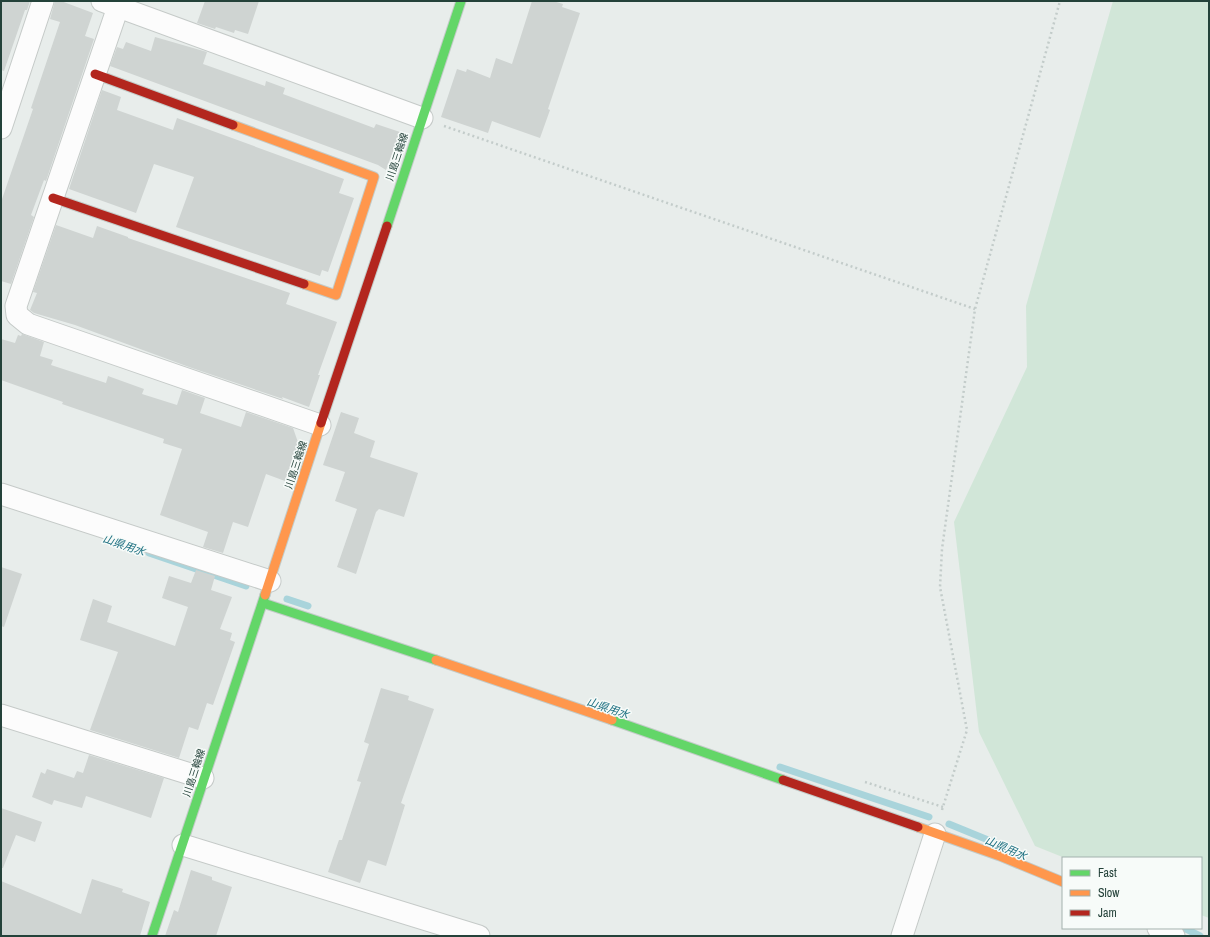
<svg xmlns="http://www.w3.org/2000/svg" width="1210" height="937" font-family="'Archivo Narrow','Noto Sans JP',sans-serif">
  <rect width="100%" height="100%" fill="#e8edeb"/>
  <!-- green -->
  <path fill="#d1e6d8" d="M 1113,1 L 1209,1 L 1209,918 L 1201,915 L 1201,858 L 1065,858 L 1035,846 L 979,732 L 954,522 L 1027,367 L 1026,306 Z"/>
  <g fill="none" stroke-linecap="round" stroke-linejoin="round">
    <!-- stream -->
    <g stroke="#a9d4db" stroke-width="7">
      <path d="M 149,553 L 246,586"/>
      <path d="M 287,599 L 308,606"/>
      <path d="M 780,767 L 929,817"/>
      <path d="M 949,824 L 1015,851"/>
      <path d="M 1184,928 L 1200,936"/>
    </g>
  </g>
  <!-- building -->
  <g fill="#cfd4d2">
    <path d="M 1,1 L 30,1 L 27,10 L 25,10 L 4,71 L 1,70 Z"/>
    <path d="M 55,1 L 61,1 L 93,13 L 85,36 L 94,39 L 46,181 L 44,180 L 31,215 L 34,217 L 11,284 L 1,281 L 1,202 L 33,109 L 31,108 L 60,22 L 50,19 Z"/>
    <path d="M 205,1 L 259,1 L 248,34 L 235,30 L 234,33 L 216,27 L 215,29 L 197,23 Z"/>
    <path d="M 532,1 L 553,1 L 563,4 L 562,7 L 580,13 L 548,109 L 550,110 L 540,138 L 492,121 L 488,133 L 441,117 L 457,69 L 466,72 L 467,69 L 490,78 L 496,58 L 512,64 Z"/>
    <path d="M 155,37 L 207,52 L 203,64 L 265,86 L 266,81 L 285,88 L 283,94 L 374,128 L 376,124 L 400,132 L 386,170 L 378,165 L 110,66 L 117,47 L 123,49 L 126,42 L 151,51 Z"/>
    <path d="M 102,90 L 121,97 L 117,110 L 173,130 L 177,118 L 344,179 L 339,193 L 354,198 L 328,272 L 322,270 L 320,276 L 176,227 L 194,177 L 154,164 L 136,213 L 69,189 Z"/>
    <path d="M 56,225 L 93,238 L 97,226 L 128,237 L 128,238 L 290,293 L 286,304 L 337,322 L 318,375 L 320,375 L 309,407 L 282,397 L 283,399 L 189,367 L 75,325 L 34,313 L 30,310 L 37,293 L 33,292 Z"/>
    <path d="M 22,334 L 44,342 L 40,356 L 53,360 L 51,365 L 106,383 L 108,376 L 144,389 L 142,394 L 177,405 L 182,390 L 205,398 L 200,413 L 241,427 L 246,412 L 293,428 L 300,448 L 297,456 L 294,455 L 285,481 L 266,474 L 248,527 L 233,522 L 223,553 L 203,547 L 208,532 L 160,515 L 182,449 L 163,443 L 164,439 L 62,404 L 63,402 L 1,380 L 1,339 L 15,343 L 18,335 L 21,336 Z"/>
    <path d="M 341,412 L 359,418 L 354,433 L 375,441 L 370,457 L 418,473 L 404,517 L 379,509 L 376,512 L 356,574 L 337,567 L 357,509 L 335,501 L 345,472 L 323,465 Z"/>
    <path d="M 1,567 L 22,574 L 4,627 L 1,626 Z"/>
    <path d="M 196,570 L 215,576 L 211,590 L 232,597 L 220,629 L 232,633 L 230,640 L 235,642 L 213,705 L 207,703 L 198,730 L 189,727 L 179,758 L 90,730 L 118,652 L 80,640 L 93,599 L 112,606 L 107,622 L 175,646 L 188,607 L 162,598 L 169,576 L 191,583 Z"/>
    <path d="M 381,688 L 409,696 L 408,700 L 434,709 L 401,803 L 405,805 L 386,866 L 368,860 L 360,883 L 328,872 L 339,840 L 342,840 L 361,782 L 357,781 L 369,744 L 364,742 Z"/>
    <path d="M 89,755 L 164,778 L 151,818 L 86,796 L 82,808 L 54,800 L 52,805 L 32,797 L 41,772 L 45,774 L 47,769 L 74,778 L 77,771 L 83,773 Z"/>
    <path d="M 1,808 L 42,822 L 35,842 L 16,835 L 3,868 L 1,868 Z"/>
    <path d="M 191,870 L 212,877 L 212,880 L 232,887 L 216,936 L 165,936 L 174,910 L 178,912 Z"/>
    <path d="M 92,879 L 123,889 L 122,892 L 150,902 L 140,936 L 1,936 L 1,881 L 81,914 Z"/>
  </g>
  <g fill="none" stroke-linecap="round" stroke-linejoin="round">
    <defs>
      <g id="street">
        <path d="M 102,1 L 422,118"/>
        <path d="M 118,7 L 16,306 L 17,315 L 28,324 L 320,425"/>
        <path d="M 1,128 L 43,1"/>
        <path d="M 1,494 L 270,581"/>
        <path d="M 1,715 L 203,778"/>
        <path d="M 183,845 L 479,936"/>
        <path d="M 1158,928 L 1174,936"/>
        <path d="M 902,936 L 935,834"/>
      </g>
      <g id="fast">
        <path d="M 387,226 L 461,1"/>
        <path d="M 263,603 L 436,660"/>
        <path d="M 612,720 L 783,780"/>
        <path d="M 152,936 L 265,595"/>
      </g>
      <g id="slow">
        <path d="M 233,125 L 374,177 L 336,295 L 304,284"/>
        <path d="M 265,595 L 321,423"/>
        <path d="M 436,660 L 612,720"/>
        <path d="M 918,827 L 1000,856 L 1063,882"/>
      </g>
      <g id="jam">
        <path d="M 95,74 L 233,125"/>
        <path d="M 53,198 L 304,284"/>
        <path d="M 321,423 L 387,226"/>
        <path d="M 783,780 L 918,827"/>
      </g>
    </defs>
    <!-- street casing -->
    <use href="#street" stroke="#c5cac8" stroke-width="23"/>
    <!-- fast casing -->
    <use href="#fast" stroke="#c3cbc8" stroke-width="11"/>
    <!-- slow casing -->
    <use href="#slow" stroke="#c3cbc8" stroke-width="11"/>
    <!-- jam casing -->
    <use href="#jam" stroke="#c3cbc8" stroke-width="11"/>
    <!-- path -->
    <g stroke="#c3ccca" stroke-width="2.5" stroke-dasharray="2 3" stroke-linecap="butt">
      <path d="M 444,126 L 975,309"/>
      <path d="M 865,782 L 943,807"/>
      <path d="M 942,810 L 967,730 L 940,587 L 942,549 L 975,309 L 1060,1"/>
    </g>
    <!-- street -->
    <use href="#street" stroke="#fcfcfc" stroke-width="21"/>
    <!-- fast -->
    <use href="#fast" stroke="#63d668" stroke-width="9"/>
    <!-- slow -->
    <use href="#slow" stroke="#ff974d" stroke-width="9"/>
    <!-- jam -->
    <use href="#jam" stroke="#b3261e" stroke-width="9"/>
  </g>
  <g text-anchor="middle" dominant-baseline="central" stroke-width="3" stroke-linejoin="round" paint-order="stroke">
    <!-- street labels -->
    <g font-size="10" fill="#24423a" stroke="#f7fbf9">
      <text transform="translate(397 157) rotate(-72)">川島三輪線</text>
      <text transform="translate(296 465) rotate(-72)">川島三輪線</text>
      <text transform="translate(194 773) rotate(-72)">川島三輪線</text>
    </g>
    <!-- water labels -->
    <g font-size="11" font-style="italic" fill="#1c6f80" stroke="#f7fbf9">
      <text transform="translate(124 545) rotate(19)">山県用水</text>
      <text transform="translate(608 708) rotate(19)">山県用水</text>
      <text transform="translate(1006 848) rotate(23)">山県用水</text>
    </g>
  </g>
  <!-- border -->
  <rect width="1210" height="937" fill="none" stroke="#24423a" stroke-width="4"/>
  <!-- legend -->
  <rect x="1062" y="857" width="140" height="72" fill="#f7fbf9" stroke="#a3b1ad"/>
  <rect x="1070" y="870" width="20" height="6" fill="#63d668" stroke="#a3b1ad"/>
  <text x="1098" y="877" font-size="12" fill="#24423a">Fast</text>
  <rect x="1070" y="890" width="20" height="6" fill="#ff974d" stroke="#a3b1ad"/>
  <text x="1098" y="897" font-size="12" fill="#24423a">Slow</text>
  <rect x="1070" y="910" width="20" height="6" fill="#b3261e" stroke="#a3b1ad"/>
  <text x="1098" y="917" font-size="12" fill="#24423a">Jam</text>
</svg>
